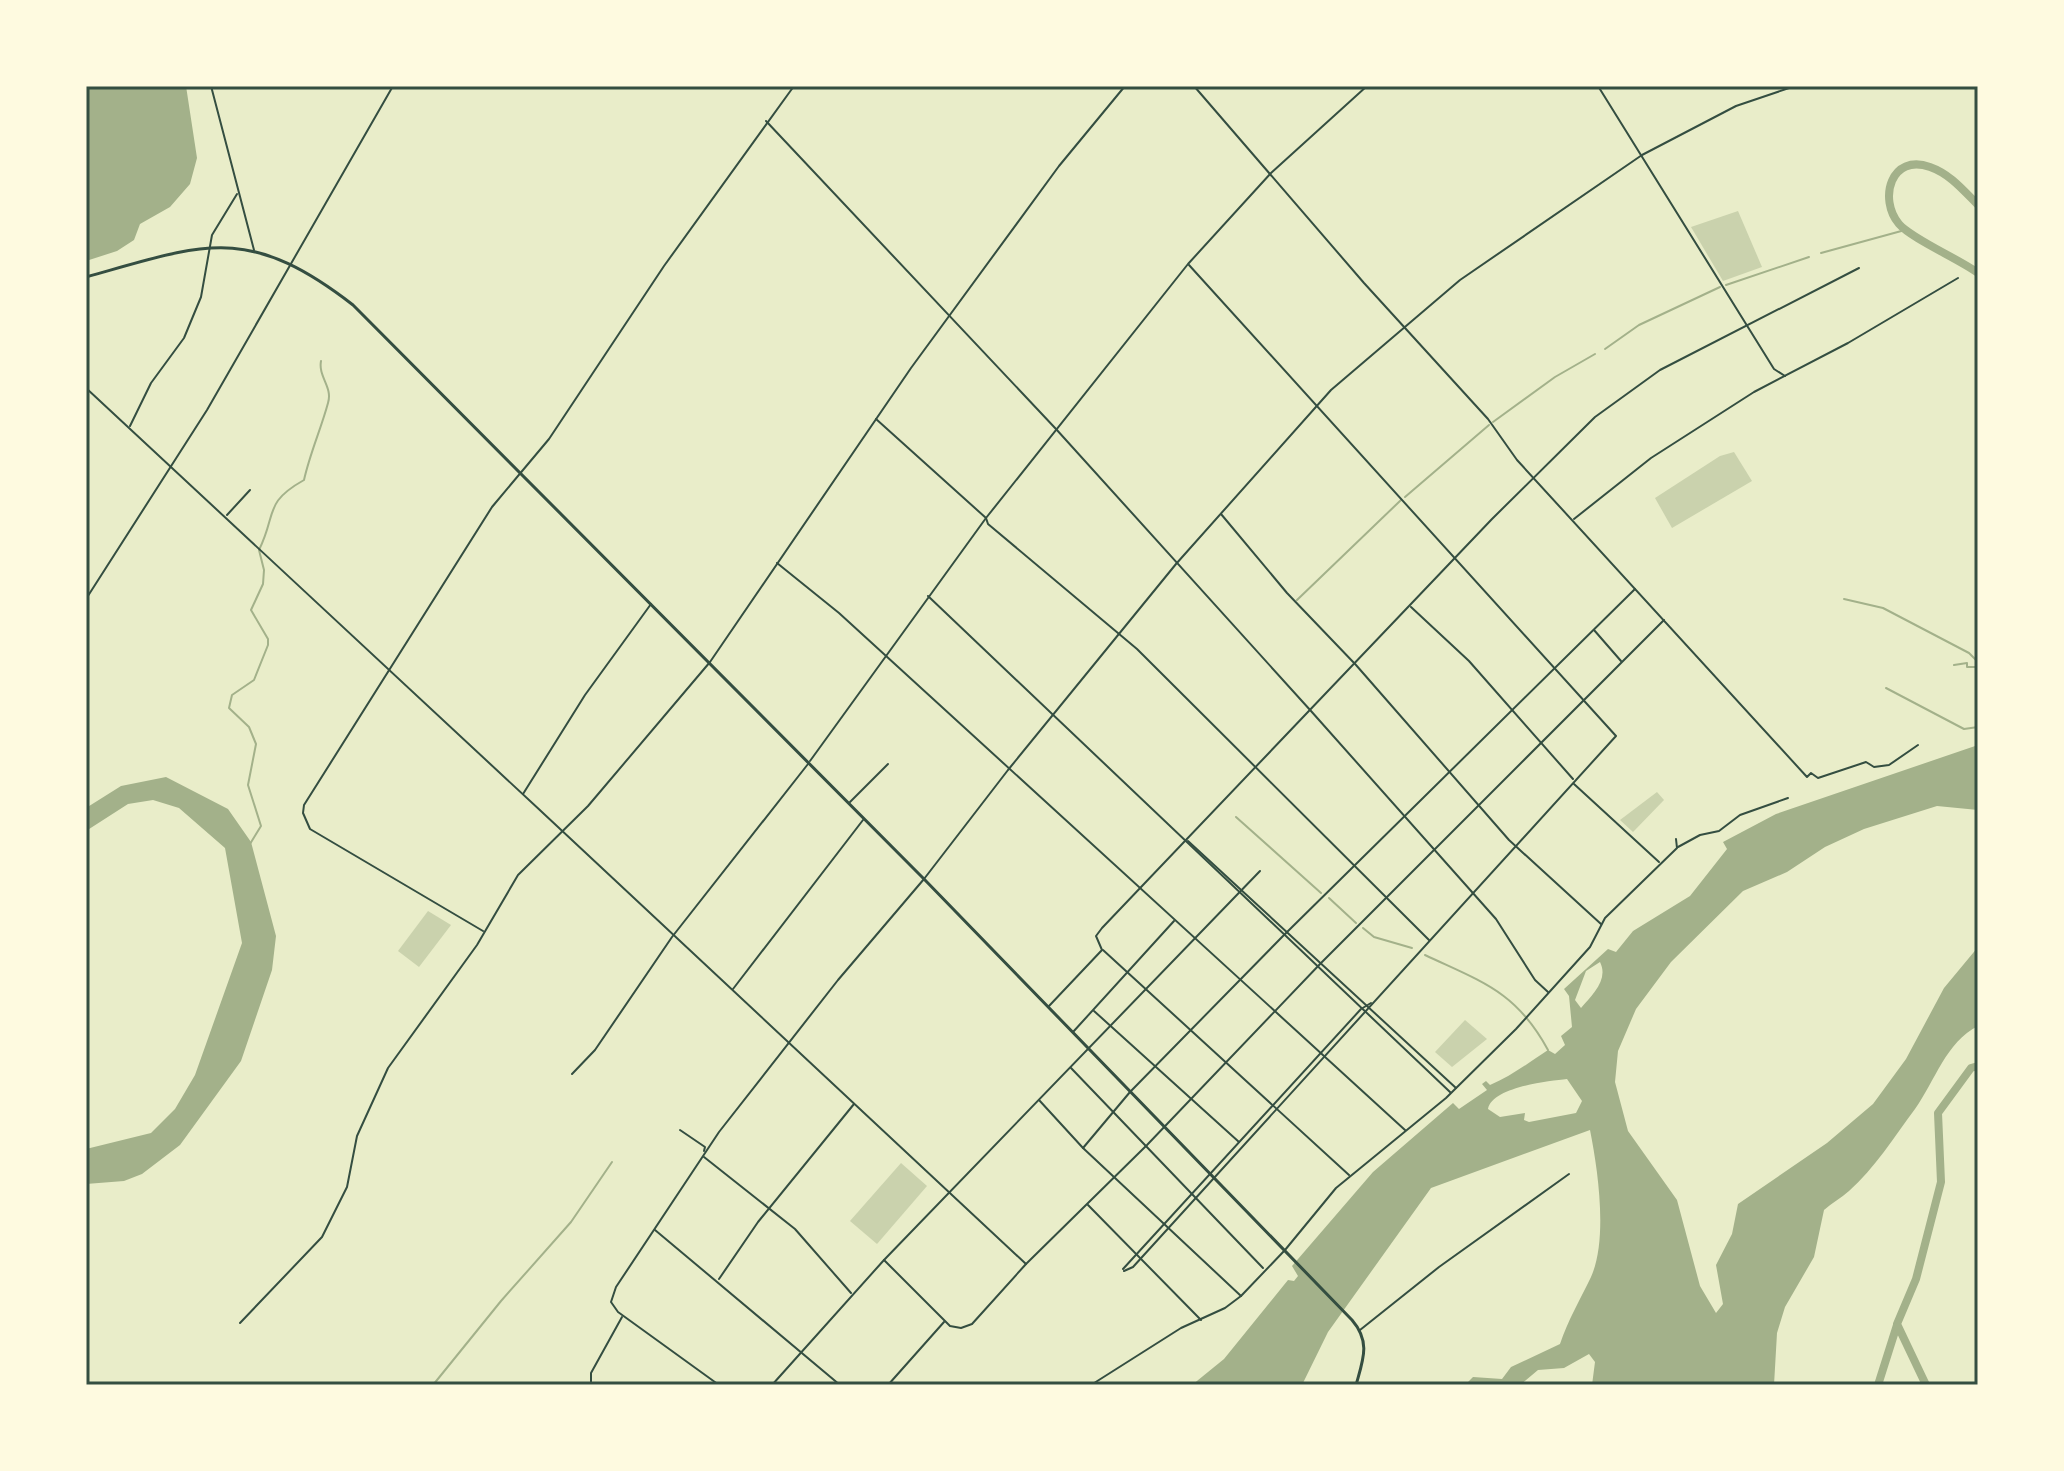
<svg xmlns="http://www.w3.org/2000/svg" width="2064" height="1471" font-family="'Golos Text',sans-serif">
  <rect width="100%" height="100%" fill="#e9edc9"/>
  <!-- green -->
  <g fill="#cad2ad">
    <path d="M 1738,211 L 1762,267 L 1723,281 L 1691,227 Z"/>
    <path d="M 1734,452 L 1752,481 L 1672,528 L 1655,498 L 1720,456 Z"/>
    <path d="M 1657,792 L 1664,800 L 1633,832 L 1620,820 Z"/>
    <path d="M 428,911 L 451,925 L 419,967 L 398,951 Z"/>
    <path d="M 1465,1020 L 1487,1039 L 1452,1067 L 1435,1052 Z"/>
    <path d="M 901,1163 L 927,1186 L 877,1244 L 850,1221 Z"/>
  </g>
  <!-- water -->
  <g fill="#a3b18a" fill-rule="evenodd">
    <path d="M 86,86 L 186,86 L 197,158 L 190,184 L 170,207 L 140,224 L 134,240 L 117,251 L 86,261 Z"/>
    <path d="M 1978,745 L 1978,810 L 1937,806 L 1864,829 L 1825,847 L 1787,872 L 1743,891 L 1671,962 L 1636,1009 L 1618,1051 L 1615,1082 L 1628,1131 L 1677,1200 L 1700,1286 L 1716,1313 L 1723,1304 L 1716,1265 L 1732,1234 L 1738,1204 L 1827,1143 L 1873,1104 L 1906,1059 L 1944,988 L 1978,947 L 1978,1026 C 1946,1042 1935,1081 1915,1109 C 1895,1136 1874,1169 1849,1191 C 1841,1198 1832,1203 1824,1210 L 1814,1257 L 1785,1307 L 1777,1333 L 1774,1385 L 1592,1385 L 1595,1362 L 1589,1354 L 1564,1368 L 1538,1370 L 1520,1385 L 1465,1385 L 1473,1377 L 1502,1379 L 1511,1367 L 1560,1344 C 1568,1320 1580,1300 1591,1277 C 1608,1239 1598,1170 1590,1130 L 1431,1188 L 1328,1332 L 1302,1385 L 1192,1385 L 1224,1359 L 1288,1280 L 1294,1281 L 1298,1276 L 1292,1266 L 1373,1172 L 1453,1103 L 1459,1109 L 1487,1090 L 1482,1084 L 1486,1081 L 1490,1085 C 1511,1076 1527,1064 1548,1050 L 1555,1054 L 1565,1045 L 1561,1036 L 1572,1027 L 1569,996 L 1564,989 L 1608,949 L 1616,952 L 1633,931 L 1690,896 L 1727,849 L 1723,842 L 1776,814 ZM 1600,962 C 1609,980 1592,995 1581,1008 L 1575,1000 L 1586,971 ZM 1567,1079 L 1582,1101 L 1576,1113 L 1529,1122 L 1524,1120 L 1525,1113 L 1500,1117 L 1488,1109 C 1492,1087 1548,1081 1567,1079 Z"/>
    <path d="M 166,777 L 228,809 L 251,842 L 276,936 L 272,970 L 241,1061 L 180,1145 L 142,1174 L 124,1181 L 86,1184 L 86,1149 L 151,1133 L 175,1109 L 195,1075 L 242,943 L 225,848 L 179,808 L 153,800 L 128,804 L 86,831 L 86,808 L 121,786 Z"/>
  </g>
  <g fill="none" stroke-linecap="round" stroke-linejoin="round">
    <!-- stream -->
    <g stroke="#a3b18a" stroke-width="2">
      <path d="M 1821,253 L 1905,230"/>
      <path d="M 1726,285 L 1809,257"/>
      <path d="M 1605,349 L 1639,325 L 1720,287"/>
      <path d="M 1493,422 L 1555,377 L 1595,354"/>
      <path d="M 1405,497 L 1489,425"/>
      <path d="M 1844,599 L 1883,608 L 1969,653 L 1978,662"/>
      <path d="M 1297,600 L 1401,500"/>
      <path d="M 1954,665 L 1967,663 L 1967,667 L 1978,667"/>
      <path d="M 1886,688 L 1964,729 L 1978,727"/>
      <path d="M 1236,817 L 1321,893"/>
      <path d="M 250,844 L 261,826 L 248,785 L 256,744 L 249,727 L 229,708 L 232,695 L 254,680 L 268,645 L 268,639 L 251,610 L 263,584 L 264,570 L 259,550 C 277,514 263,503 304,480 C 310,453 321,429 328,403 C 333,387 318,377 321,361"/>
      <path d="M 1329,898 L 1356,923"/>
      <path d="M 1363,928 L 1374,937 L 1412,948"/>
      <path d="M 1425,955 C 1482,982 1516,991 1548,1050"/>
      <path d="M 433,1385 L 501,1301 L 571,1222 L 612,1162"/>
    </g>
    <!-- river -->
    <g stroke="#a3b18a" stroke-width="8">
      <path d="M 1978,205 C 1963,190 1950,174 1930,167 C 1891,153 1878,199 1899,224 C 1912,239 1959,259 1978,273"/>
      <path d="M 1878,1385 L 1897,1325"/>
      <path d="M 1926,1385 L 1897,1324 L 1916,1279 L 1941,1182 L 1938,1113 L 1971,1068 L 1978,1066"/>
    </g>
    <!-- minor -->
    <g stroke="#344e41" stroke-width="2">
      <path d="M 211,86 L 254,250"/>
      <path d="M 1194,86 L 1364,283 L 1488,419 L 1517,460 L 1807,777 L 1811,773 L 1818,778 L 1866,762 L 1874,767 L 1889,765 L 1918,745"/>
      <path d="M 1598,86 L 1774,369 L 1785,376"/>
      <path d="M 766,121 L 1056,429 L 1311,711 L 1496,919 L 1535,980 L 1548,992"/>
      <path d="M 86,388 C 401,678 712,973 1026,1264"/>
      <path d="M 876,419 L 986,518 L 988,524 L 1137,649 L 1429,940"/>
      <path d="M 130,426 L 151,383 L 184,338 L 201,297 L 212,235 L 237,194"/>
      <path d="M 1221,514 L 1287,593 L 1356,665 L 1509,840 L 1601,924"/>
      <path d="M 227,515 L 250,490"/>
      <path d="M 1574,519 L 1651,458 L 1754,392 L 1848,343 L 1958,278"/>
      <path d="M 777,563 L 839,613 L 1405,1130"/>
      <path d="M 928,596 L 1450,1092"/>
      <path d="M 86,599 L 207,410 L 393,86"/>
      <path d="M 1411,607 L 1469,661 L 1573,779"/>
      <path d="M 1594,630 L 1621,661"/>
      <path d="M 1574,784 L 1659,862"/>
      <path d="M 523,794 L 585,695 L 651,604"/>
      <path d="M 850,802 L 888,764"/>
      <path d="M 1188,841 L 1456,1088"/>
      <path d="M 1678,847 L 1700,835 L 1719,831 L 1740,815 L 1788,798"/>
      <path d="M 483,931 L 310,829 L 303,813 L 304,805 L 492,507 L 549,439 L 664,266 L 794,86"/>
      <path d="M 1103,950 L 1349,1175"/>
      <path d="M 733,989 L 863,820"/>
      <path d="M 1049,1006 L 1102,950 L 1096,936 L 1102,928 L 1492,519 L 1595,417 L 1660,370 L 1859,268"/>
      <path d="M 1094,1011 L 1239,1142"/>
      <path d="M 1073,1032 L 1174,921"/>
      <path d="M 1071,1068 L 1263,1268"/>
      <path d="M 572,1074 L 595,1050 L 672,937 L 808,764"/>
      <path d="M 1039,1100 L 1083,1148 L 1241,1296"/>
      <path d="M 680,1130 L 705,1147 L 704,1151"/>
      <path d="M 1083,1148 L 1130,1092 L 1283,936 L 1635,589"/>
      <path d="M 704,1157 L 795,1229 L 851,1293"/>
      <path d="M 1088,1205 L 1201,1320"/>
      <path d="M 655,1230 L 840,1385"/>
      <path d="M 884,1260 L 950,1326 L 961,1328 L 972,1324 L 1026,1264 L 1147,1145 L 1321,963 L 1664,620"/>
      <path d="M 1123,1269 L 1361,1009 L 1371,1003"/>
      <path d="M 1124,1271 L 1133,1267 L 1616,736 L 1189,265"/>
      <path d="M 719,1279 L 758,1222 L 854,1104"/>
      <path d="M 240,1323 L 322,1237 L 347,1187 L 357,1136 L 388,1068 L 477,945 L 518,875 L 588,806 L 710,662 L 911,368 L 1059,166 L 1125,86"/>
      <path d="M 1360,1330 L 1439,1267 L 1569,1174"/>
      <path d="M 591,1385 L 591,1373 L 622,1317"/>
      <path d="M 719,1385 L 618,1312 L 611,1302 L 616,1287 L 719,1132 L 838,980 L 924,879 L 1008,770 L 1176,564 L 1331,390 L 1460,280 L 1642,155 L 1736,106 L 1795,86"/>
      <path d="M 772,1385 L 884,1260 L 1260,871"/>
      <path d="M 888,1385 L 944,1322"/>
      <path d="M 1091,1385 L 1181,1328 L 1225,1308 L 1241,1296 L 1285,1250 L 1336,1188 L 1446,1098 L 1516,1029 L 1590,947 L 1605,918 L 1677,848 L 1676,839"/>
    </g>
    <!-- tertiary -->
    <path stroke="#344e41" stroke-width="2" d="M 810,761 L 986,518 L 1188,264 L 1271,173 L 1367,86"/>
    <!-- secondary -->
    <path stroke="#344e41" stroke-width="3" d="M 86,277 C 204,244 247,223 353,305 L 924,879 L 1352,1320 C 1371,1342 1363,1360 1356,1385"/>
  </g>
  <!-- border -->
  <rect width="2064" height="1471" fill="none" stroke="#fefae0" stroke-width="176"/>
  <rect x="88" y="88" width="1888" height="1295" fill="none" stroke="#344e41" stroke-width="3"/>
</svg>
